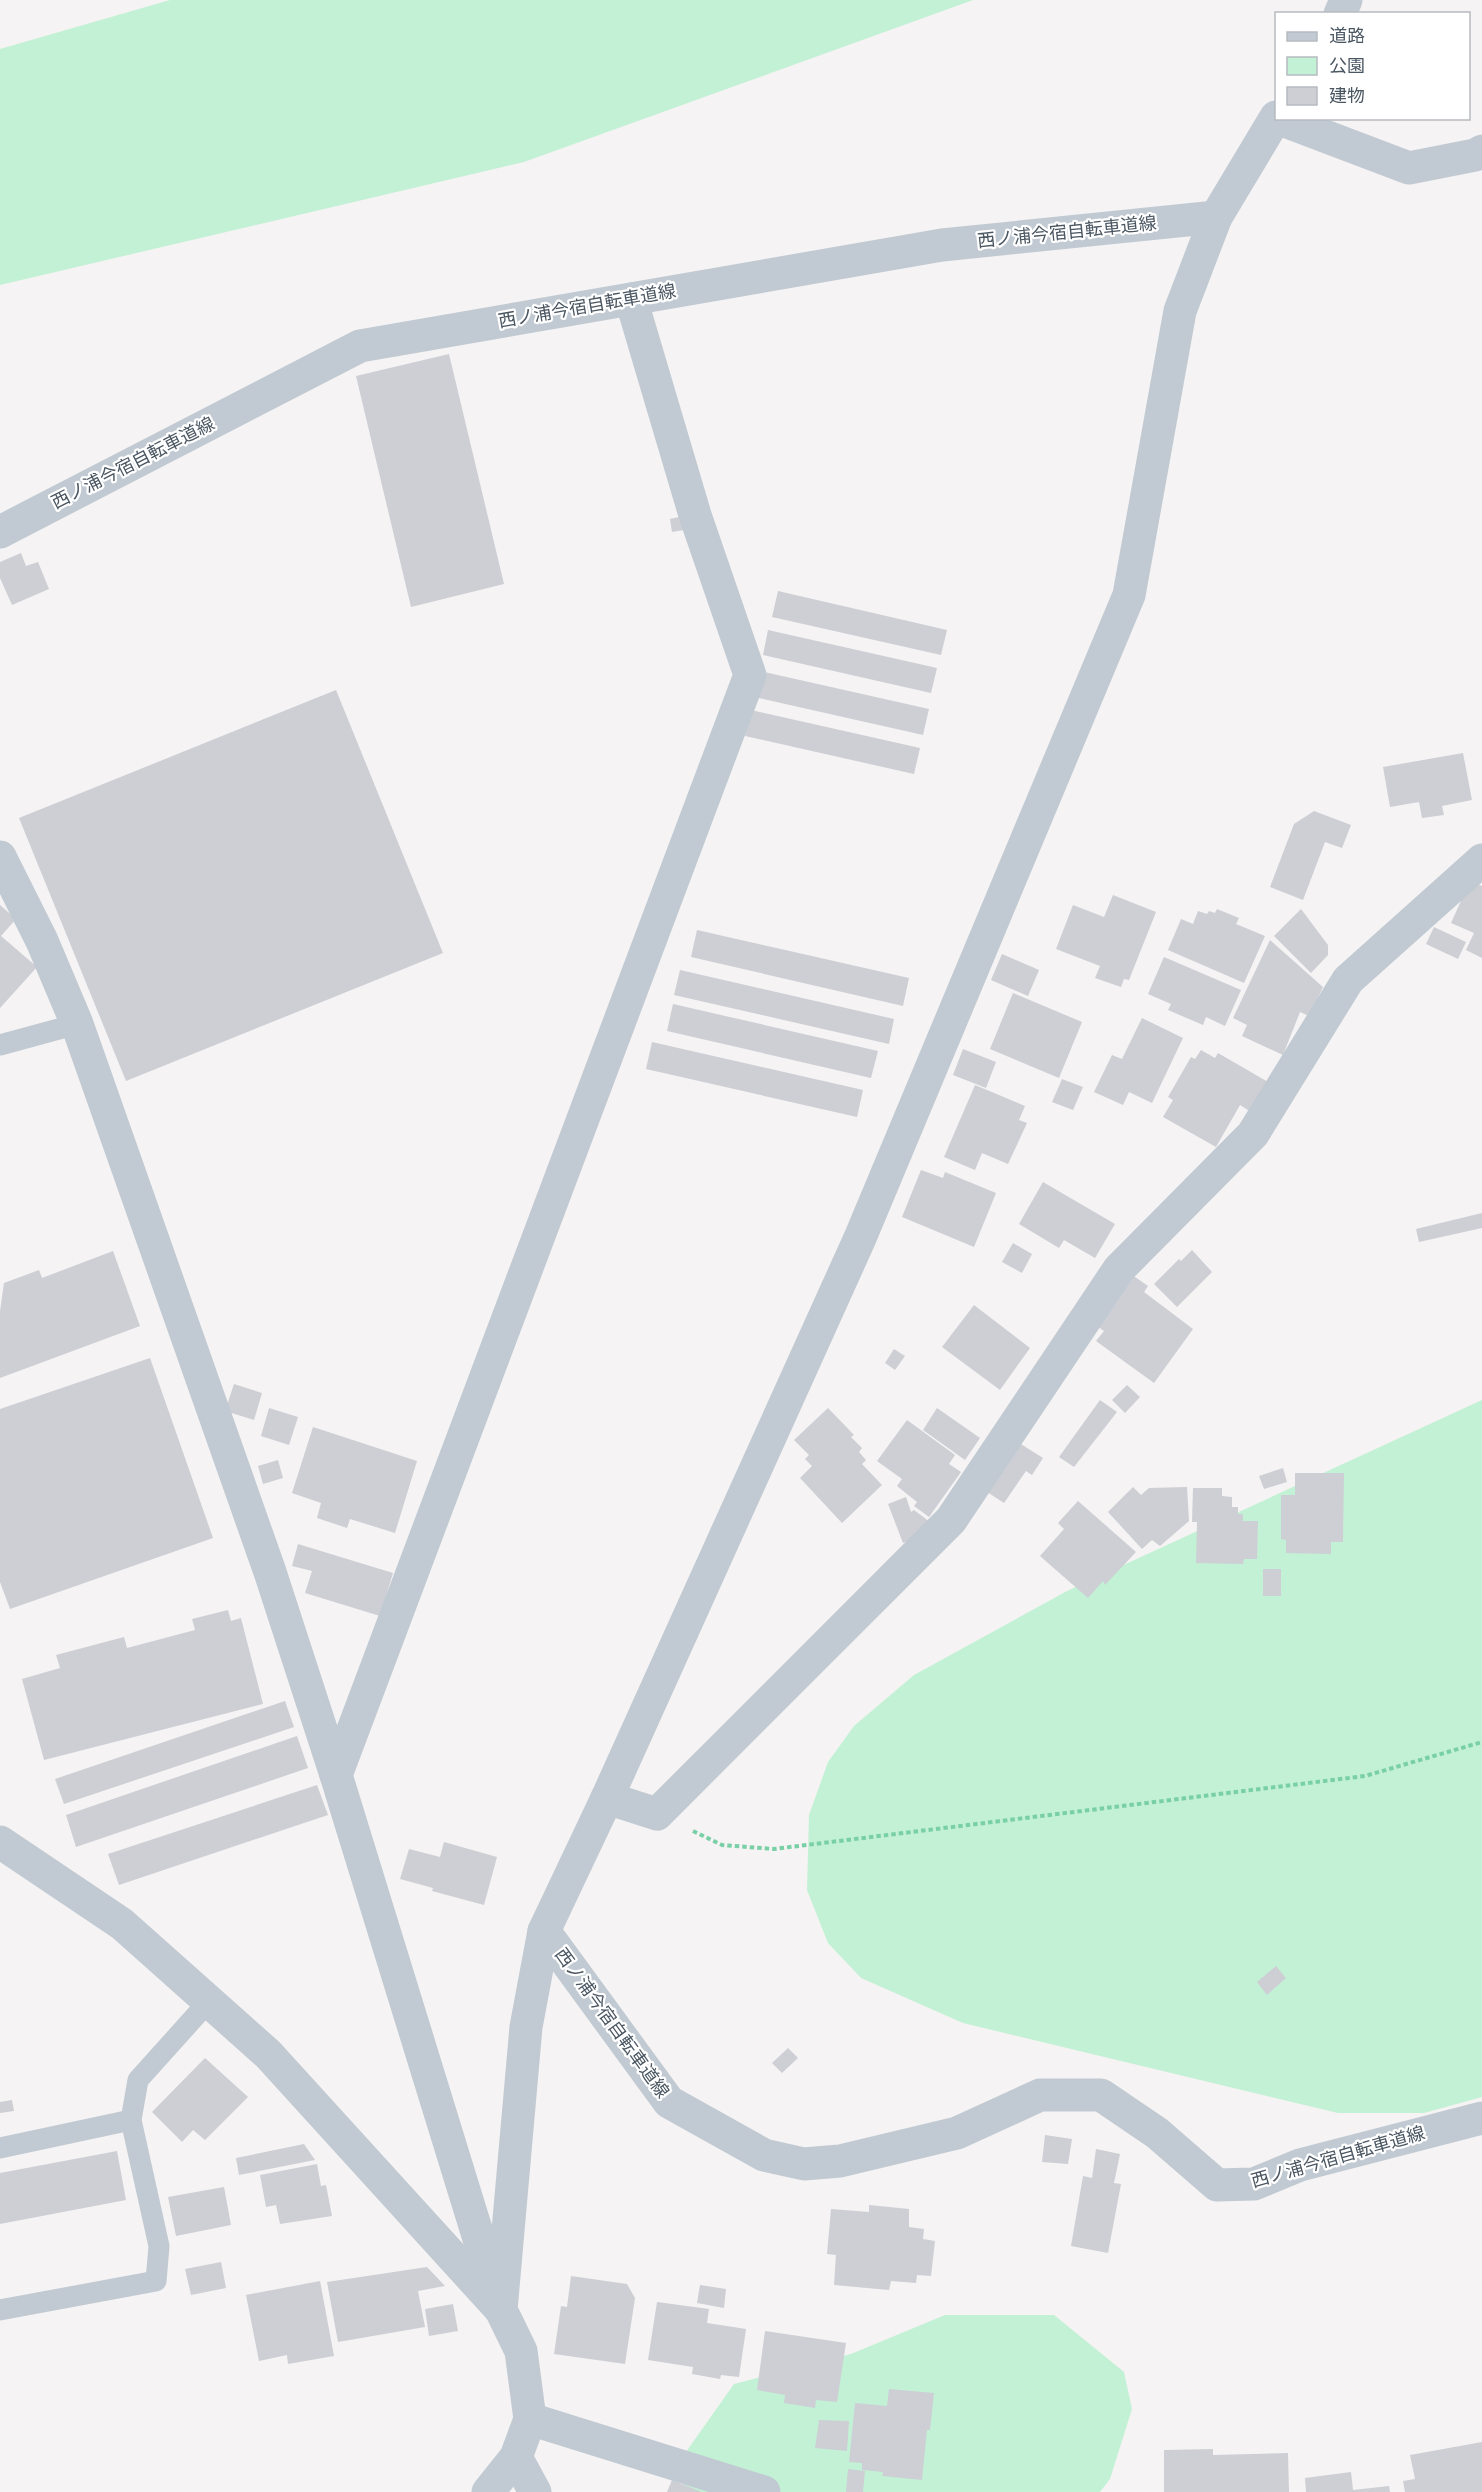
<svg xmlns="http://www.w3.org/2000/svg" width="1482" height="2492" font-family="Karla,'Noto Sans JP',sans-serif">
  <rect width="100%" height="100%" fill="#f5f3f3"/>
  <!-- green -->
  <g fill="#c3f1d5">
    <path d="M 170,0 L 973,0 L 524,162 L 0,285 L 0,49 Z"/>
    <path d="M 1482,1400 L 1482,2097 L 1424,2113 L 1338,2113 L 963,2023 L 861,1978 L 828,1943 L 807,1890 L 809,1815 L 828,1762 L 854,1726 L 914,1675 L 1067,1591 Z"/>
    <path d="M 945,2315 L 1054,2315 L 1124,2372 L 1132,2409 L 1110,2479 L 1100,2492 L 684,2492 L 681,2459 L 734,2384 L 851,2354 Z"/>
  </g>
  <!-- building -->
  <g fill="#cdcfd5">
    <path d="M 449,354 L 504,584 L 411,607 L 356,376 Z"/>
    <path d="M 688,515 L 690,529 L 672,532 L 670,519 Z"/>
    <path d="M 21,553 L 26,566 L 38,562 L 49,589 L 12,605 L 0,578 L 0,562 Z"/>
    <path d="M 778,591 L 947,630 L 941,655 L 772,617 Z"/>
    <path d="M 768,630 L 937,668 L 931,693 L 763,655 Z"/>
    <path d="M 760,671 L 929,709 L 923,735 L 754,697 Z"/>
    <path d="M 336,690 L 443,953 L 126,1081 L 19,818 Z"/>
    <path d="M 751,710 L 920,748 L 914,774 L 745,736 Z"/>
    <path d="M 1463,753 L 1472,800 L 1442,806 L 1444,815 L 1422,818 L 1419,802 L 1390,807 L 1383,767 Z"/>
    <path d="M 1314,811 L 1351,825 L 1342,848 L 1325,842 L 1303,900 L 1270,887 L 1294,824 Z"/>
    <path d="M 1470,881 L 1482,886 L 1482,958 L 1466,950 L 1474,933 L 1451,923 Z"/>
    <path d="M 1113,895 L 1156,912 L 1129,980 L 1124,979 L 1121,987 L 1095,978 L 1100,966 L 1056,949 L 1073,905 L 1104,917 Z"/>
    <path d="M 0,905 L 16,919 L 1,936 L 37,967 L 0,1008 Z"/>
    <path d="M 1217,909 L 1239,918 L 1236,924 L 1265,936 L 1244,983 L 1168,950 L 1181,919 L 1193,924 L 1198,911 L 1207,914 L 1209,911 L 1215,913 Z"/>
    <path d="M 1301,909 L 1328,945 L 1328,955 L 1311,973 L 1274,936 Z"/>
    <path d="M 1434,927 L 1466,942 L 1458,959 L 1426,944 Z"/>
    <path d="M 697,930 L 909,978 L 903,1006 L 691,957 Z"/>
    <path d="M 1270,940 L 1323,987 L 1309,1016 L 1300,1012 L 1283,1055 L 1242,1036 L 1247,1025 L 1233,1018 Z"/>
    <path d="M 1002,954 L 1039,970 L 1028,996 L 991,980 Z"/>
    <path d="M 1164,957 L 1241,990 L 1225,1026 L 1206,1017 L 1203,1025 L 1168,1010 L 1171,1004 L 1148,994 Z"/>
    <path d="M 680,970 L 894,1019 L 889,1044 L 674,995 Z"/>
    <path d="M 1013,993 L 1082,1022 L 1059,1078 L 990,1049 Z"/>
    <path d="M 673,1004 L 878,1051 L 871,1078 L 667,1031 Z"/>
    <path d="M 1142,1018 L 1183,1038 L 1152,1103 L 1129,1092 L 1123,1105 L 1094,1092 L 1112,1055 L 1122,1059 Z"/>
    <path d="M 652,1042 L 863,1090 L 857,1117 L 646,1069 Z"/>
    <path d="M 963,1049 L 996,1062 L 986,1088 L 953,1075 Z"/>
    <path d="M 1201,1050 L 1215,1058 L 1218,1053 L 1268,1082 L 1251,1112 L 1240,1105 L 1216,1147 L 1163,1117 L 1173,1100 L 1168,1097 L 1191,1057 L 1195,1059 Z"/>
    <path d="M 1062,1079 L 1083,1087 L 1073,1110 L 1052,1102 Z"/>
    <path d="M 975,1085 L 1025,1106 L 1019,1120 L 1027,1123 L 1008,1164 L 982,1153 L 975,1170 L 944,1157 Z"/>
    <path d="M 921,1170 L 943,1178 L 945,1172 L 996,1193 L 974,1247 L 902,1217 Z"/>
    <path d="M 1043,1182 L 1115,1224 L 1095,1258 L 1064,1240 L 1059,1248 L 1019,1224 Z"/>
    <path d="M 1482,1213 L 1482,1228 L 1419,1242 L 1416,1229 Z"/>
    <path d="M 1013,1243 L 1032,1254 L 1022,1273 L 1002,1262 Z"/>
    <path d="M 1192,1250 L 1212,1272 L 1177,1307 L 1154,1284 L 1179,1259 L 1181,1261 Z"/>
    <path d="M 113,1251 L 140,1326 L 0,1378 L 0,1311 L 4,1283 L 39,1270 L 42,1278 Z"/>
    <path d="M 1128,1272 L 1148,1286 L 1144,1292 L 1193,1329 L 1154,1383 L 1096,1341 L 1104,1331 L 1091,1322 Z"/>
    <path d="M 974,1305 L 1030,1348 L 1000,1390 L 942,1347 Z"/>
    <path d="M 894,1349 L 905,1356 L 895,1370 L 885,1363 Z"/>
    <path d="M 150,1358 L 213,1538 L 10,1609 L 0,1582 L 0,1409 Z"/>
    <path d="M 234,1384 L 262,1393 L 254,1420 L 225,1411 Z"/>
    <path d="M 1127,1385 L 1140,1397 L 1125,1413 L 1112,1400 Z"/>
    <path d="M 1100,1400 L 1117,1412 L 1074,1467 L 1059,1457 Z"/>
    <path d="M 269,1408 L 298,1417 L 289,1445 L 261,1436 Z"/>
    <path d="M 828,1408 L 854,1435 L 851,1437 L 862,1448 L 859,1452 L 866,1460 L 862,1464 L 882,1485 L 842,1523 L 800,1478 L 812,1466 L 805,1459 L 809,1455 L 794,1440 Z"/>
    <path d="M 937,1408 L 980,1438 L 965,1460 L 923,1430 Z"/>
    <path d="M 907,1420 L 955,1455 L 949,1464 L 961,1472 L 929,1517 L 914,1506 L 917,1502 L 897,1486 L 902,1479 L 877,1461 Z"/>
    <path d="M 313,1427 L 417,1461 L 395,1533 L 350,1519 L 347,1528 L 317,1518 L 321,1503 L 292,1493 Z"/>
    <path d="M 1013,1439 L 1043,1458 L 1032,1475 L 1026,1471 L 1004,1503 L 981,1488 Z"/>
    <path d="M 278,1460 L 283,1478 L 263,1484 L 258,1466 Z"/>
    <path d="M 1283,1468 L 1287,1482 L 1264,1489 L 1259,1476 Z"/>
    <path d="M 1295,1473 L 1344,1473 L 1343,1542 L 1331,1542 L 1331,1554 L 1286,1553 L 1286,1540 L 1281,1539 L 1281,1495 L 1295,1495 Z"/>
    <path d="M 1133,1487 L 1141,1495 L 1149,1488 L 1187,1487 L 1189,1521 L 1160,1546 L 1152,1540 L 1142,1549 L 1108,1512 Z"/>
    <path d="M 1193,1488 L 1222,1488 L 1222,1496 L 1232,1497 L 1232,1507 L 1238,1507 L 1238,1514 L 1243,1514 L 1243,1521 L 1258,1521 L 1257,1559 L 1244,1559 L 1243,1564 L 1196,1563 L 1197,1522 L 1192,1522 Z"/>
    <path d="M 906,1497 L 911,1512 L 914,1510 L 930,1522 L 919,1537 L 903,1543 L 888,1504 Z"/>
    <path d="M 1078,1501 L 1136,1552 L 1105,1585 L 1103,1581 L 1088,1598 L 1040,1556 L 1064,1529 L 1058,1523 Z"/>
    <path d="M 298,1544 L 393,1573 L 380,1616 L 305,1593 L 312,1571 L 292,1566 Z"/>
    <rect x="1263" y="1569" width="18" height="27"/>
    <path d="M 228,1610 L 231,1621 L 241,1618 L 263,1704 L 44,1760 L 22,1679 L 60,1668 L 56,1655 L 124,1637 L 127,1648 L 195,1630 L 192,1619 Z"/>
    <path d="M 285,1701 L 294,1727 L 64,1804 L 55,1779 Z"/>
    <path d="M 297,1736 L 308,1768 L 76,1847 L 66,1815 Z"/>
    <path d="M 317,1785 L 328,1815 L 119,1885 L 108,1854 Z"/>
    <path d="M 444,1842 L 497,1857 L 484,1905 L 432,1891 L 433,1888 L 400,1879 L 409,1849 L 440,1857 Z"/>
    <path d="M 1276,1966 L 1286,1978 L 1267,1995 L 1257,1982 Z"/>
    <path d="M 788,2048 L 798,2058 L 782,2073 L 772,2063 Z"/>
    <path d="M 205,2058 L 248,2097 L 205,2140 L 193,2130 L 182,2142 L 152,2112 Z"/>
    <path d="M 12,2100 L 14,2111 L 0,2113 L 0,2102 Z"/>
    <path d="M 1045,2135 L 1072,2139 L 1068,2164 L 1042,2162 Z"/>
    <path d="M 304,2144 L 315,2160 L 239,2175 L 236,2158 Z"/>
    <path d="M 1096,2149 L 1120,2154 L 1114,2183 L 1121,2184 L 1108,2253 L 1071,2246 L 1083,2176 L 1092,2178 Z"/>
    <path d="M 117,2151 L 126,2200 L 0,2224 L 0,2173 Z"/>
    <path d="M 317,2164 L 321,2186 L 326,2185 L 332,2216 L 280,2224 L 276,2205 L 266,2207 L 260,2175 Z"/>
    <path d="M 224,2187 L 231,2225 L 176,2236 L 168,2197 Z"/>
    <path d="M 869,2205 L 909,2209 L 909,2227 L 924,2229 L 923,2239 L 935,2241 L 931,2276 L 917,2275 L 916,2283 L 891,2281 L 889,2290 L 834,2285 L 836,2255 L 827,2254 L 831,2209 L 869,2212 Z"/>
    <path d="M 221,2262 L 226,2288 L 191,2295 L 185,2269 Z"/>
    <path d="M 427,2267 L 445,2286 L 418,2291 L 425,2327 L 338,2342 L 327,2282 Z"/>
    <path d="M 571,2276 L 627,2284 L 635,2298 L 625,2364 L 554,2354 L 561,2306 L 567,2307 Z"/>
    <path d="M 320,2281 L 334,2356 L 288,2364 L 287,2355 L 259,2361 L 246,2295 Z"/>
    <path d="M 700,2285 L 726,2289 L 724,2308 L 697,2303 Z"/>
    <path d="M 657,2302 L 709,2309 L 707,2323 L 746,2329 L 739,2377 L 721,2375 L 720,2379 L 692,2374 L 693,2367 L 648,2360 Z"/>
    <path d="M 453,2304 L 458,2331 L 429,2336 L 425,2309 Z"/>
    <path d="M 765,2331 L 846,2343 L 837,2402 L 816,2400 L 815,2408 L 784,2403 L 785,2395 L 757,2390 Z"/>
    <path d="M 889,2389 L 934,2393 L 930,2430 L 927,2430 L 922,2480 L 882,2476 L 883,2472 L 862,2470 L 862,2463 L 849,2462 L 855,2403 L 887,2406 Z"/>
    <path d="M 819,2420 L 849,2421 L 847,2451 L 815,2448 Z"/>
    <path d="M 1482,2442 L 1482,2492 L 1405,2492 L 1403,2481 L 1415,2479 L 1410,2455 Z"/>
    <path d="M 1213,2449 L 1213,2455 L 1288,2453 L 1289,2492 L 1164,2492 L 1164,2450 Z"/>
    <path d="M 848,2469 L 865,2471 L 863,2492 L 846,2492 Z"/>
    <path d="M 1351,2472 L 1353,2490 L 1389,2486 L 1390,2492 L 1306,2492 L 1305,2478 Z"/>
    <path d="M 672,2480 L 702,2492 L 667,2492 Z"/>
  </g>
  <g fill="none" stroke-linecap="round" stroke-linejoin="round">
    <!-- path -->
    <path stroke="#7ad0a6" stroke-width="4" stroke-dasharray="4.5 3" stroke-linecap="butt" d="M 693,1831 L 722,1845 L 774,1849 L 1365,1776 L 1482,1742"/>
    <!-- lane -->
    <g stroke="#c1cad2" stroke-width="21">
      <path d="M 0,1045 L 77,1024"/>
      <path d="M 0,2148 L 131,2120"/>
      <path d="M 0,2310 L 156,2281 L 159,2246 L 131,2120 L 138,2080 L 209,2001"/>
    </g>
    <!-- street -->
    <g stroke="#c1cad2" stroke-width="33">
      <path d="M 1340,14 L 1346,0"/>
      <path d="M 1277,118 L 1409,168 L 1475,155 L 1482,151"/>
      <path d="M 0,532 L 360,346 L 942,245 L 1216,217"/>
      <path d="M 0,857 L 42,941 L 77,1024 L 270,1572 L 336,1775 L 496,2294"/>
      <path d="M 336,1775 L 750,675 L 695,515 L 631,299"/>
      <path d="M 607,1798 L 657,1814 L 951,1520 L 1119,1269 L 1253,1134 L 1348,980 L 1482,860"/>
      <path d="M 0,1842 L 122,1924 L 268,2054 L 501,2310 L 521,2351 L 530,2419 L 516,2457 L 488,2492"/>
      <path d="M 544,1931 L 669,2102 L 764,2155 L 804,2164 L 840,2161 L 957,2133 L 1040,2095 L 1101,2095 L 1157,2133 L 1217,2185 L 1254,2184 L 1300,2165 L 1482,2118"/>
      <path d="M 501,2310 L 526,2027 L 544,1931 L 607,1798 L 860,1238 L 1129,595 L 1180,311 L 1216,217 L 1276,117"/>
      <path d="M 530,2419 L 764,2492"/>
      <path d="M 516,2457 L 535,2492"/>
    </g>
  </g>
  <g text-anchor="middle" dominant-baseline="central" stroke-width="4.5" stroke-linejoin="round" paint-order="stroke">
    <!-- street labels -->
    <g font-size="18" fill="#4a5661" stroke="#fff">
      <text transform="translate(1067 232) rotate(-6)">西ノ浦今宿自転車道線</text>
      <text transform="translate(587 306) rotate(-10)">西ノ浦今宿自転車道線</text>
      <text transform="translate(133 463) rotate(-27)">西ノ浦今宿自転車道線</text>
      <text transform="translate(612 2023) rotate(54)">西ノ浦今宿自転車道線</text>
      <text transform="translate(1338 2157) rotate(-16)">西ノ浦今宿自転車道線</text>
    </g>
  </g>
  <!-- legend -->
  <rect x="1275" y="12" width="195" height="108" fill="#ffffff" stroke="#b7bbc0" stroke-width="1.5"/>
  <rect x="1287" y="32" width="30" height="9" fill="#c1cad2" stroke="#b7bbc0" stroke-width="1.5"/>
  <text x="1329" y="42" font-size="18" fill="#4a5661">道路</text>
  <rect x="1287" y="57" width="30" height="18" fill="#c3f1d5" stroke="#b7bbc0" stroke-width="1.5"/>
  <text x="1329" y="72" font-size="18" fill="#4a5661">公園</text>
  <rect x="1287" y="87" width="30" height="18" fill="#cdcfd5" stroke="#b7bbc0" stroke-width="1.5"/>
  <text x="1329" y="102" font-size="18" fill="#4a5661">建物</text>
</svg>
